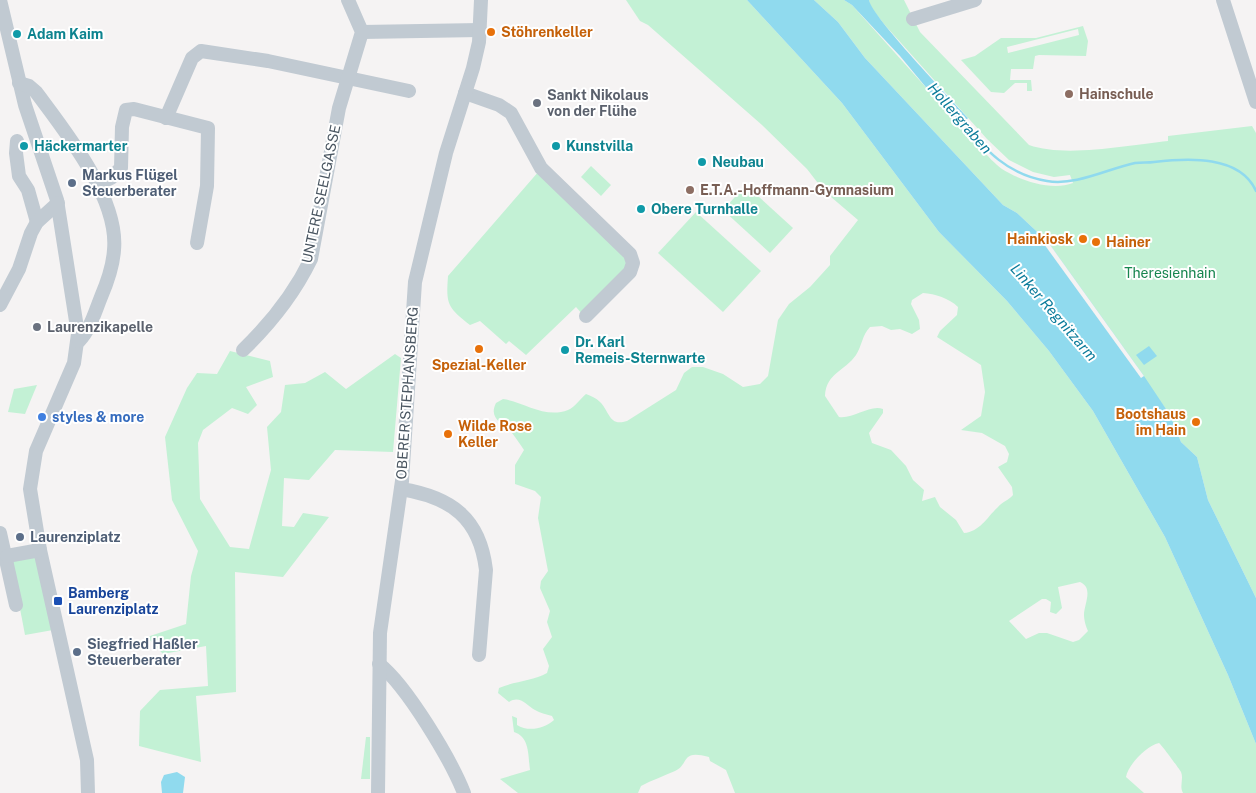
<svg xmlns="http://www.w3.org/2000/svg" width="1256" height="793" font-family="'Public Sans',sans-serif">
  <rect width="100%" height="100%" fill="#f5f3f3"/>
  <!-- green -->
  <g fill="#c3f1d5" fill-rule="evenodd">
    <path d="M 626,0 L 747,0 L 842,103 L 939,232 L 1007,301 L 1049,351 L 1093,411 L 1165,537 L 1228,675 L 1256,744 L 1256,793 L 1183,793 C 1179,786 1184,779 1181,772 C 1180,770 1161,744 1159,743 C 1146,746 1128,765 1126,777 L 1144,793 L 735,793 L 726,770 L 710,761 L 709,757 C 680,749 690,764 675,771 C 664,776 652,780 641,786 L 638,793 L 518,793 L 500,779 L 530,770 C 528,756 530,737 514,732 L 512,716 L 517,718 L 517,725 C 528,732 544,729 554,720 L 552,716 C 546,714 540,713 535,710 C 526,705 520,695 509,702 L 498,693 L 499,688 C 515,681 533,681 547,673 L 549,666 L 543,649 L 552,637 L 547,622 L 550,611 L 540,588 L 541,581 L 548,571 L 538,518 L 541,497 L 535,491 L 515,484 L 515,465 L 524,450 C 520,444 516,438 512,433 C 503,423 488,419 496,403 L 503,399 C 524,402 545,419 568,410 C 575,407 580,399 586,394 C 591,396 596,398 600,402 C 610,412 609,427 627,421 L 676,390 L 684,373 L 692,367 L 703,367 L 723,374 L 743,387 L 760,384 L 768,376 L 778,320 L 789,304 L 810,287 L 830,265 L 830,256 L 858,220 L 824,191 L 807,169 L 762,125 L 648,25 L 640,21 ZM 923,293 C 935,294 949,298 958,307 L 957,315 L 940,331 L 937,337 L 981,365 L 985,392 L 981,416 L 961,430 L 982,433 L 1005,446 L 1009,454 L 1007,462 L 998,467 L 1012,487 L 1013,495 C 1009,500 1002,502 998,507 C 988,516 980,532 964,533 L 956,520 L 940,507 L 935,497 L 922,501 L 924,490 L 913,480 L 906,466 L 891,450 L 872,443 L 869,433 L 883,413 L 883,409 C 870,404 854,419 839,417 L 825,396 C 826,373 845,371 856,355 C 862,346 862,335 870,327 L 882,326 L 891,330 L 900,329 L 912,334 L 920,329 L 919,320 L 911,304 L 912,300 ZM 1080,582 C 1094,588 1084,604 1084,615 C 1084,620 1086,627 1088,631 L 1079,640 L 1073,642 L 1047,633 L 1039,633 L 1026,639 L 1009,621 L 1042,599 L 1046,599 L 1051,602 L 1050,612 L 1056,614 L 1062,608 L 1058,587 Z"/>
    <path d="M 814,0 L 844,0 L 852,5 L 982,150 C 988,156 995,164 1002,169 C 1021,181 1052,191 1073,183 L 1070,175 L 1054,177 L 1033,172 L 1009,160 L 987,139 L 884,24 L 870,6 L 869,0 L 904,0 L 920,32 L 1029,145 C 1065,158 1129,145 1168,141 L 1168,136 L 1252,126 L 1256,133 L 1256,598 L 1208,500 L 1197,457 L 1181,442 L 1170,415 L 1048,242 L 1017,213 L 1003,205 L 865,58 L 838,22 Z"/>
    <path d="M 1083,26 L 1088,41 L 1086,56 L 1039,55 L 1035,56 L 1033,69 L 1011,69 L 1010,80 L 1031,80 L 1032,91 L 1027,91 L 1027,83 L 1015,83 L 1004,93 L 991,92 L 961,60 L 975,56 L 1001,38 L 1036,38 ZM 1078,29 L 1079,35 L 1008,53 L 1007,47 Z"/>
    <path d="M 591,166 L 611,185 L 601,196 L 581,177 Z"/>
    <path d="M 539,171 L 626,256 L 627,268 L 583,315 L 576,307 L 526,355 L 509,341 L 506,344 L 480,321 L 470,325 C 447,307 446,304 448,276 Z"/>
    <path d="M 746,185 L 793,228 L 770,253 L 723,210 Z"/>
    <path d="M 696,212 L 761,271 L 723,312 L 658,253 Z"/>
    <path d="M 230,351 L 270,361 L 273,377 L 246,387 L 257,405 L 248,414 L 232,408 L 203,430 L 198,443 L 200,499 L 230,547 L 249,549 L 271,470 L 267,427 L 281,412 L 285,385 L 305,383 L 325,372 L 346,389 L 395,354 L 401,358 L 393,452 L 335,450 L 309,480 L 284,478 L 282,526 L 294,527 L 303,513 L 329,517 L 283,577 L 235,572 L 236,692 L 196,696 L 201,762 L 139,746 L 140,711 L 160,690 L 208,686 L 206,646 L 163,654 L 147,637 L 186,624 L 191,576 L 198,551 L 172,500 L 165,437 L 187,388 L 197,373 L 217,374 Z"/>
    <path d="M 37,385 L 25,414 L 8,412 L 14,389 Z"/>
    <path d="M 37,556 L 53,630 L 25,635 L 11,561 Z"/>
    <path d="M 366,737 L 370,737 L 370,779 L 361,779 Z"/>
  </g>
  <!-- water -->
  <g fill="#90daee">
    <path d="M 747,0 L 814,0 L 838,22 L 865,58 L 1003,205 L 1017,213 L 1048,242 L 1144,376 L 1170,415 L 1181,442 L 1197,457 L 1208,500 L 1256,598 L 1256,744 L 1228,675 L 1165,537 L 1093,411 L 1049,351 L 1007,301 L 939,232 L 842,103 Z"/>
    <path d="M 844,0 L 869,0 C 872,17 951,99 968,118 L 959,127 L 900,56 L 852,5 Z"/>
    <path d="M 1149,346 L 1157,356 L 1144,365 L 1136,355 Z"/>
    <path d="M 177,772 L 185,777 L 183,793 L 162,793 L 161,782 L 164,775 Z"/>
  </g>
  <!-- pier -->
  <path fill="#f5f3f3" d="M 1048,242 L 1144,376 L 1141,378 L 1044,244 Z"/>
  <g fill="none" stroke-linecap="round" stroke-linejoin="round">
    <!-- stream -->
    <path stroke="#90daee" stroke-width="2.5" d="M 962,121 C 985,150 1008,175 1047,181 C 1076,186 1107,169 1135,163 C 1142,162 1148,163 1154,162 C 1188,158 1240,155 1256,191"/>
    <!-- minor -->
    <g stroke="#c1cad2" stroke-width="14">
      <path d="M 0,0 L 25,105 L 57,200 L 78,334 L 74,363 L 36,451 L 30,489 L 40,550 L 87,760 L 88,793"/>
      <path d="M 1223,0 L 1256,102"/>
      <path d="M 913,19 L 975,0"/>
      <path d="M 362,32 L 480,30"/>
      <path d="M 19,83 L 29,86 L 36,92 C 65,131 119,198 114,250 C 113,266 107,283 101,297 C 95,312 90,330 79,341"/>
      <path d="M 465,93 L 499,105 L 511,113 L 541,168 L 630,254 L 633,263 L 630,272 L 586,316"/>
      <path d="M 166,118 L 192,58 L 201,51 L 268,61 L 409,91"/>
      <path d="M 17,141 L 16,153 L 19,176 L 28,190 L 37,222"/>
      <path d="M 98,184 L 111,178 L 121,168 L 122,127 L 126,110 L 134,109 L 208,128 L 207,186 L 197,243"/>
      <path d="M 0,305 L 19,269 L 31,233 L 37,222 L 58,203"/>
      <path d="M 243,350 C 271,323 294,294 311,259 L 339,108 L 362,32 L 348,0"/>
      <path d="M 401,489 C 451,497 480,518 486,570 L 479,655"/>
      <path d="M 0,533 L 16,605"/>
      <path d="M 7,556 L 40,550"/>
      <path d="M 379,664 C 407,686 451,760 464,793"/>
      <path d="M 378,793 L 380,633 L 402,481 L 415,282 L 446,153 L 473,68 L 479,42 L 481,0"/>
    </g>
  </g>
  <!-- markers -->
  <g fill="#e8710a" stroke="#fff" stroke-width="2">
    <circle cx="491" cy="32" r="5"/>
    <circle cx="1083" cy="239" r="5"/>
    <circle cx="1096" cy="242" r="5"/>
    <circle cx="479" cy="349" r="5"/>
    <circle cx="1196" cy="422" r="5"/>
    <circle cx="448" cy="434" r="5"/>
  </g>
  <g fill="#0f9aa8" stroke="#fff" stroke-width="2">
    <circle cx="17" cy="34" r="5"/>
    <circle cx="24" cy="146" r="5"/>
    <circle cx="556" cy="146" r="5"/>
    <circle cx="702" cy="162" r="5"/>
    <circle cx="641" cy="209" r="5"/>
    <circle cx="565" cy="350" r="5"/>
  </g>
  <g fill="#8d6e63" stroke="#fff" stroke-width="2">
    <circle cx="1069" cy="94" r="5"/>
    <circle cx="690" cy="190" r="5"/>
  </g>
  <g fill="#6b7280" stroke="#fff" stroke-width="2">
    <circle cx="537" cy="103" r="5"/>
    <circle cx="37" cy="327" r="5"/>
  </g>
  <g fill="#5c6f8a" stroke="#fff" stroke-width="2">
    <circle cx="72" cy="183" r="5"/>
    <circle cx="20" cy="537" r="5"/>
    <circle cx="77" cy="652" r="5"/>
  </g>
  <circle fill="#3f7fe0" stroke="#fff" stroke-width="2" cx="42" cy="417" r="5"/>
  <rect fill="#1a4fb4" stroke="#fff" stroke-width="2" x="53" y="596" width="10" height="10" rx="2.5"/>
  <g text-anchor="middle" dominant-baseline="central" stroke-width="4" stroke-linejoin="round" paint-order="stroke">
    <!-- food labels -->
    <g font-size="14" font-weight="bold" fill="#c56008" stroke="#fff" text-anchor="start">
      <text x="501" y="32">Stöhrenkeller</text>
      <text x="1073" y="239" text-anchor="end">Hainkiosk</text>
      <text x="1106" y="242">Hainer</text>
      <text x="479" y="365" text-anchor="middle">Spezial-Keller</text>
      <text x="1186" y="414" text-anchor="end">Bootshaus<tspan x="1186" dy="16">im Hain</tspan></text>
      <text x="458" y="426">Wilde Rose<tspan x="458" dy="16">Keller</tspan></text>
    </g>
    <!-- culture labels -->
    <g font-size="14" font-weight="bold" fill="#0d838f" stroke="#fff" text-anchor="start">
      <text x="27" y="34">Adam Kaim</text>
      <text x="34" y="146">Häckermarter</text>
      <text x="566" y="146">Kunstvilla</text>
      <text x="712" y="162">Neubau</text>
      <text x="651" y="209">Obere Turnhalle</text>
      <text x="575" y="342">Dr. Karl<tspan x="575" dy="16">Remeis-Sternwarte</tspan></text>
    </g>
    <!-- education labels -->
    <g font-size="14" font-weight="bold" fill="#785e54" stroke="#fff" text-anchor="start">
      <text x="1079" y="94">Hainschule</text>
      <text x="700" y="190">E.T.A.-Hoffmann-Gymnasium</text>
    </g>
    <!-- worship labels -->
    <g font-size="14" font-weight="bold" fill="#5b616d" stroke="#fff" text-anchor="start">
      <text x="547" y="95">Sankt Nikolaus<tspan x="547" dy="16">von der Flühe</tspan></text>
      <text x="47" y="327">Laurenzikapelle</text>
    </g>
    <!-- service labels -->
    <g font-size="14" font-weight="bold" fill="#4e5e75" stroke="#fff" text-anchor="start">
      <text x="82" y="175">Markus Flügel<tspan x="82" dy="16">Steuerberater</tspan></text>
      <text x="30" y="537">Laurenziplatz</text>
      <text x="87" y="644">Siegfried Haßler<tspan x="87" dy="16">Steuerberater</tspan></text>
    </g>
    <!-- street labels -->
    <g font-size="14" fill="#4a5661" stroke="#fff">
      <text transform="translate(321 194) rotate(-78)">UNTERE SEELGASSE</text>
      <text transform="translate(407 393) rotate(-86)">OBERER STEPHANSBERG</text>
    </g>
    <!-- park labels -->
    <g font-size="14" fill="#17864f" stroke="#fff">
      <text x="1170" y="273">Theresienhain</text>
    </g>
    <!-- shop labels -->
    <g font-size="14" font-weight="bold" fill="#366cbe" stroke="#fff" text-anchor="start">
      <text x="52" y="417">styles &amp; more</text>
    </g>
    <!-- transit labels -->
    <g font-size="14" font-weight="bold" fill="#164399" stroke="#fff" text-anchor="start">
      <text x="68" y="593">Bamberg<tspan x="68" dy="16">Laurenziplatz</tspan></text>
    </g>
    <!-- water labels -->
    <g font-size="15" font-style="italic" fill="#0c7c9b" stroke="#fff">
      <text transform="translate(960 118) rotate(49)">Hollergraben</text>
      <text transform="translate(1054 312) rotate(49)">Linker Regnitzarm</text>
    </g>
  </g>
</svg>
